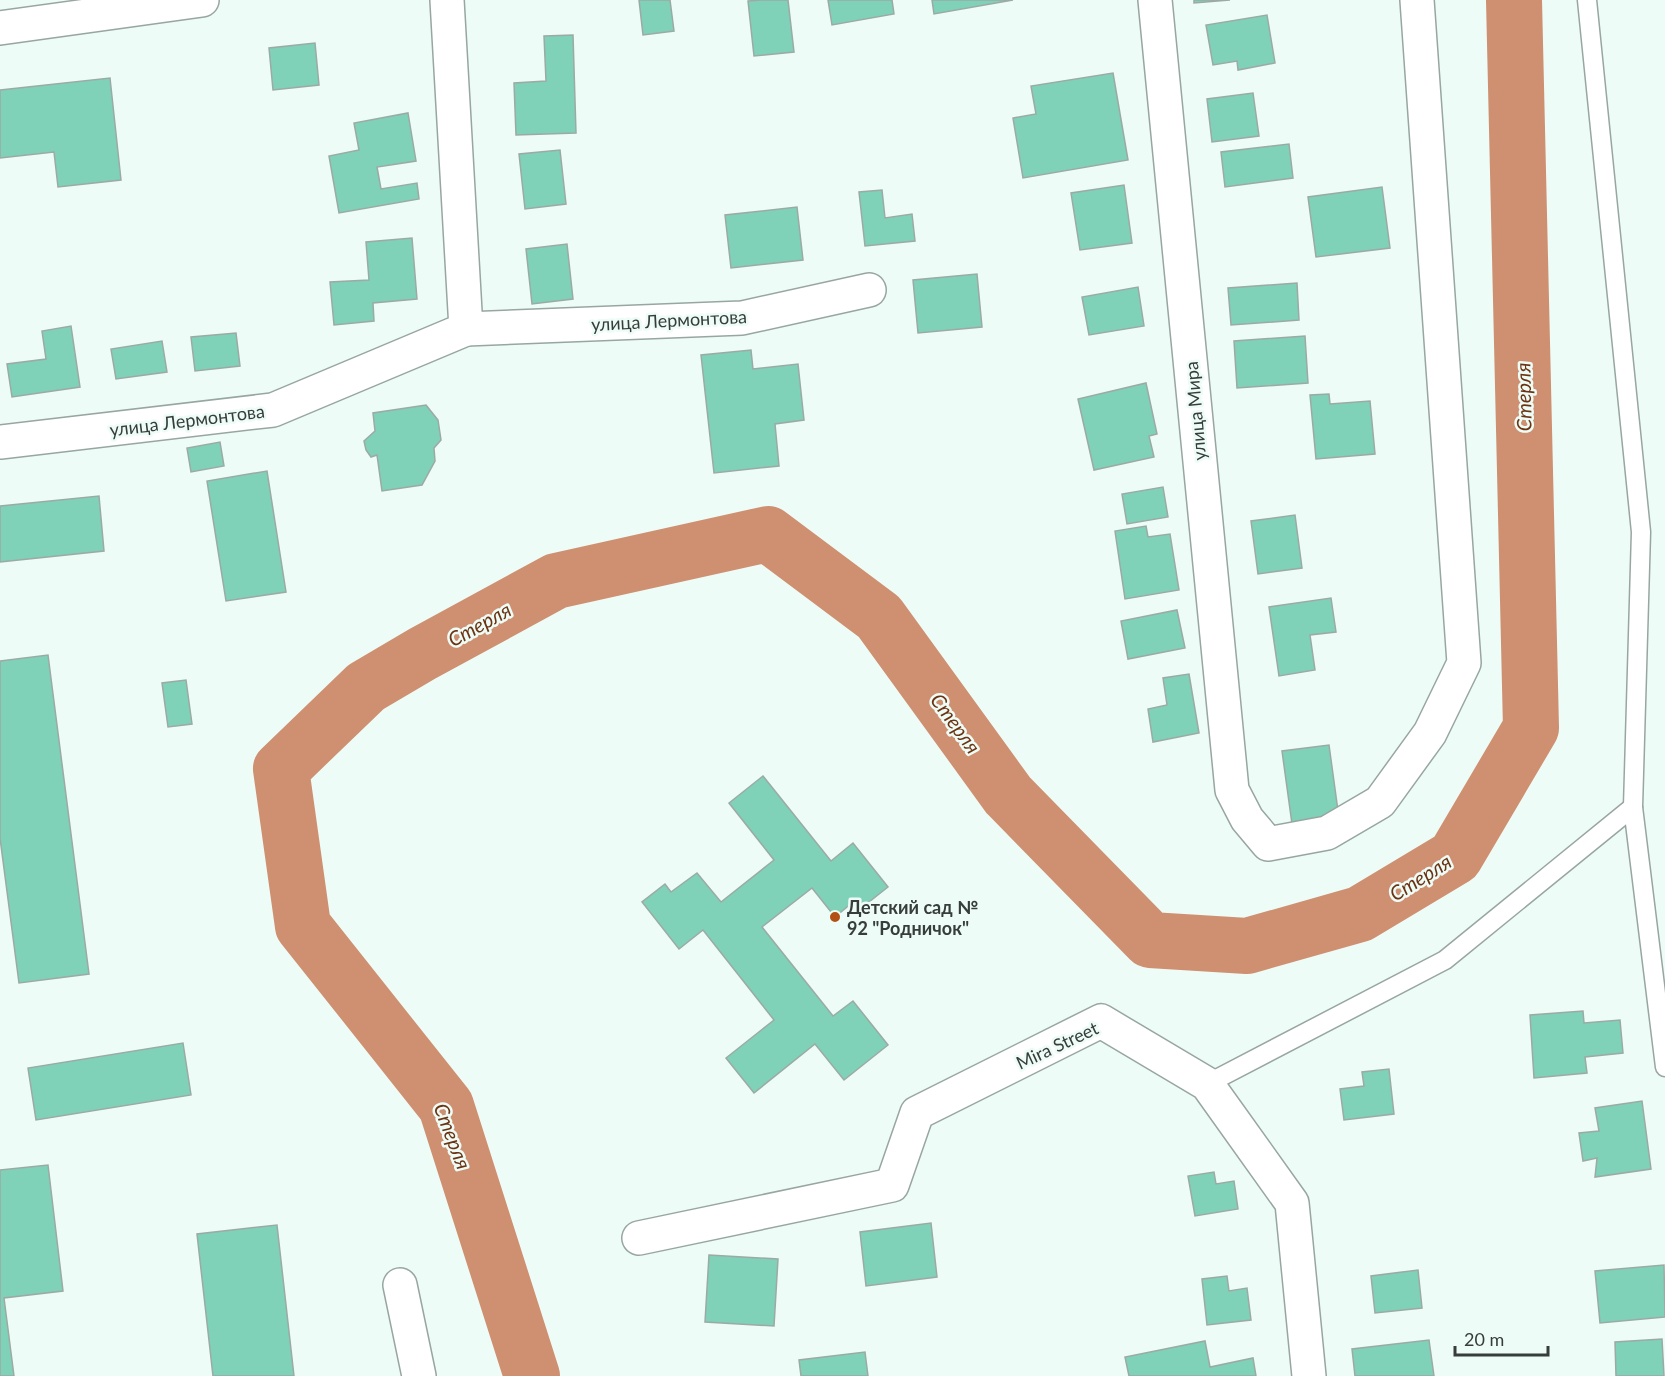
<svg xmlns="http://www.w3.org/2000/svg" width="1665" height="1376" font-family="Lato,sans-serif">
  <rect width="100%" height="100%" fill="#edfcf6"/>
  <g fill="none" stroke-linecap="round" stroke-linejoin="round">
    <!-- river -->
    <path stroke="#cf8f71" stroke-width="56" d="M 532,1376 L 446,1106 L 303,926 L 281,769 L 366,687 L 422,654 L 556,581 L 768,534 L 879,617 L 1008,795 L 1150,940 L 1247,946 L 1360,914 L 1455,857 L 1531,728 L 1514,0"/>
  </g>
  <!-- building -->
  <g fill="#7fd1b8" stroke="#9caaa5" stroke-width="1.5">
    <path d="M 639,0 L 670,0 L 674,31 L 643,35 Z"/>
    <path d="M 761,0 L 788,0 L 794,52 L 754,56 L 748,1 Z"/>
    <path d="M 828,0 L 892,0 L 894,14 L 832,25 Z"/>
    <path d="M 932,0 L 1013,0 L 934,14 Z"/>
    <path d="M 1194,0 L 1230,0 L 1194,3 Z"/>
    <path d="M 1267,15 L 1275,63 L 1238,70 L 1237,61 L 1213,65 L 1206,25 Z"/>
    <path d="M 573,35 L 576,133 L 516,135 L 514,83 L 546,81 L 544,36 Z"/>
    <path d="M 315,43 L 319,85 L 273,90 L 269,48 Z"/>
    <path d="M 1113,73 L 1128,160 L 1023,178 L 1013,118 L 1036,114 L 1031,86 Z"/>
    <path d="M 110,78 L 121,180 L 58,187 L 54,152 L 0,158 L 0,90 Z"/>
    <path d="M 1253,93 L 1259,136 L 1212,142 L 1207,99 Z"/>
    <path d="M 408,113 L 416,161 L 377,167 L 381,189 L 417,183 L 419,199 L 339,213 L 329,156 L 359,150 L 354,123 Z"/>
    <path d="M 1289,144 L 1293,178 L 1225,187 L 1221,152 Z"/>
    <path d="M 560,150 L 566,204 L 525,209 L 519,154 Z"/>
    <path d="M 1124,185 L 1132,243 L 1080,250 L 1071,193 Z"/>
    <path d="M 1382,187 L 1390,248 L 1316,257 L 1308,197 Z"/>
    <path d="M 882,190 L 885,218 L 912,214 L 915,241 L 865,246 L 859,192 Z"/>
    <path d="M 797,207 L 803,260 L 731,268 L 725,215 Z"/>
    <path d="M 412,238 L 417,299 L 373,303 L 374,321 L 334,325 L 330,282 L 369,280 L 366,242 Z"/>
    <path d="M 567,244 L 573,299 L 532,304 L 526,249 Z"/>
    <path d="M 977,274 L 982,327 L 918,333 L 913,280 Z"/>
    <path d="M 1297,283 L 1299,320 L 1231,325 L 1228,288 Z"/>
    <path d="M 1138,287 L 1144,326 L 1089,335 L 1082,297 Z"/>
    <path d="M 71,326 L 80,387 L 12,397 L 7,364 L 46,359 L 42,331 Z"/>
    <path d="M 236,333 L 240,366 L 195,371 L 191,337 Z"/>
    <path d="M 1305,336 L 1308,383 L 1237,388 L 1234,341 Z"/>
    <path d="M 162,341 L 167,372 L 116,379 L 111,349 Z"/>
    <path d="M 751,350 L 753,369 L 798,364 L 804,420 L 775,424 L 779,466 L 714,473 L 701,355 Z"/>
    <path d="M 1146,383 L 1157,434 L 1149,436 L 1154,457 L 1094,470 L 1078,399 Z"/>
    <path d="M 1329,394 L 1330,404 L 1370,401 L 1375,454 L 1316,459 L 1310,395 Z"/>
    <path d="M 426,405 L 438,420 L 441,440 L 434,448 L 435,461 L 422,485 L 382,491 L 377,455 L 371,457 L 366,450 L 364,441 L 375,431 L 373,413 Z"/>
    <path d="M 220,442 L 224,466 L 191,472 L 187,448 Z"/>
    <path d="M 267,471 L 286,592 L 226,601 L 207,481 Z"/>
    <path d="M 1163,487 L 1168,517 L 1127,524 L 1122,494 Z"/>
    <path d="M 99,496 L 104,551 L 0,562 L 0,506 Z"/>
    <path d="M 1295,515 L 1302,568 L 1258,574 L 1251,521 Z"/>
    <path d="M 1146,526 L 1148,537 L 1170,534 L 1179,590 L 1125,599 L 1115,531 Z"/>
    <path d="M 1331,598 L 1336,632 L 1310,635 L 1315,670 L 1279,676 L 1269,607 Z"/>
    <path d="M 1177,610 L 1185,648 L 1128,659 L 1121,621 Z"/>
    <path d="M 48,655 L 89,974 L 19,983 L 0,838 L 0,661 Z"/>
    <path d="M 1189,674 L 1199,733 L 1153,742 L 1148,709 L 1167,705 L 1163,678 Z"/>
    <path d="M 186,680 L 192,724 L 168,727 L 162,683 Z"/>
    <path d="M 1329,745 L 1339,818 L 1292,824 L 1282,751 Z"/>
    <path d="M 763,776 L 831,861 L 853,843 L 888,887 L 864,906 L 858,898 L 835,917 L 812,888 L 762,927 L 833,1016 L 853,1001 L 888,1045 L 844,1080 L 815,1044 L 754,1093 L 726,1058 L 774,1020 L 703,930 L 679,949 L 642,902 L 665,884 L 671,892 L 697,873 L 721,902 L 774,860 L 729,803 Z"/>
    <path d="M 1583,1011 L 1584,1023 L 1620,1020 L 1623,1053 L 1585,1057 L 1587,1073 L 1534,1078 L 1530,1015 Z"/>
    <path d="M 183,1043 L 191,1095 L 36,1120 L 28,1068 Z"/>
    <path d="M 1389,1069 L 1394,1114 L 1344,1120 L 1340,1089 L 1364,1086 L 1362,1072 Z"/>
    <path d="M 1642,1101 L 1651,1169 L 1595,1177 L 1597,1158 L 1583,1161 L 1579,1133 L 1599,1131 L 1595,1108 Z"/>
    <path d="M 48,1165 L 63,1291 L 4,1298 L 14,1376 L 0,1376 L 0,1170 Z"/>
    <path d="M 1214,1172 L 1216,1184 L 1234,1181 L 1238,1209 L 1195,1216 L 1188,1176 Z"/>
    <path d="M 931,1223 L 937,1277 L 866,1286 L 860,1232 Z"/>
    <path d="M 277,1225 L 294,1376 L 213,1376 L 197,1234 Z"/>
    <path d="M 709,1255 L 778,1259 L 774,1326 L 705,1322 Z"/>
    <path d="M 1664,1265 L 1665,1317 L 1600,1323 L 1595,1271 Z"/>
    <path d="M 1418,1270 L 1422,1308 L 1375,1313 L 1371,1276 Z"/>
    <path d="M 1227,1276 L 1229,1291 L 1247,1288 L 1251,1320 L 1207,1325 L 1202,1279 Z"/>
    <path d="M 1662,1339 L 1664,1376 L 1616,1376 L 1615,1342 Z"/>
    <path d="M 1429,1340 L 1434,1376 L 1355,1376 L 1352,1349 Z"/>
    <path d="M 1205,1341 L 1210,1367 L 1253,1358 L 1256,1376 L 1129,1376 L 1125,1357 Z"/>
    <path d="M 865,1352 L 868,1376 L 801,1376 L 799,1360 Z"/>
  </g>
  <g fill="none" stroke-linecap="round" stroke-linejoin="round">
    <defs>
      <g id="service">
        <path d="M 1587,0 L 1641,532 L 1633,807 L 1665,1067"/>
        <path d="M 1207,1084 L 1445,960 L 1633,807"/>
      </g>
      <g id="minor">
        <path d="M 1155,0 L 1232,790 L 1247,819 L 1268,844 L 1327,833 L 1380,802 L 1430,733 L 1464,663 L 1417,0"/>
        <path d="M 466,329 L 742,318 L 869,290"/>
        <path d="M 0,442 L 273,410 L 466,329 L 447,0"/>
        <path d="M 639,1238 L 892,1185 L 917,1113 L 1101,1021 L 1207,1084 L 1292,1203 L 1309,1376"/>
        <path d="M 400,1285 L 419,1376"/>
      </g>
      <path id="secondary" d="M 0,28 L 202,0"/>
    </defs>
    <!-- service casing -->
    <use href="#service" stroke="#98a6a1" stroke-width="21"/>
    <!-- minor casing -->
    <use href="#minor" stroke="#98a6a1" stroke-width="36"/>
    <!-- secondary casing -->
    <use href="#secondary" stroke="#98a6a1" stroke-width="36"/>
    <!-- service -->
    <use href="#service" stroke="#fff" stroke-width="18"/>
    <!-- minor -->
    <use href="#minor" stroke="#fff" stroke-width="33"/>
    <!-- secondary -->
    <use href="#secondary" stroke="#fff" stroke-width="33"/>
  </g>
  <!-- markers -->
  <circle fill="#b35015" stroke="#edfcf6" stroke-width="2" cx="835" cy="917" r="6"/>
  <g text-anchor="middle" dominant-baseline="central" stroke-width="5" stroke-linejoin="round" paint-order="stroke">
    <!-- street labels -->
    <g font-size="18" fill="#373d3b" stroke="#edfcf6">
      <text transform="translate(669 320) rotate(-3)">улица Лермонтова</text>
      <text transform="translate(1195 411) rotate(-95)">улица Мира</text>
      <text transform="translate(187 420) rotate(-7)">улица Лермонтова</text>
      <text transform="translate(1057 1045) rotate(-25)">Mira Street</text>
    </g>
    <!-- poi labels -->
    <g font-size="18" font-weight="bold" fill="#373d3b" stroke="#edfcf6" text-anchor="start">
      <text x="847" y="907">Детский сад №<tspan x="847" dy="21">92 "Родничок"</tspan></text>
    </g>
    <!-- water labels -->
    <g font-size="20" font-style="italic" fill="#6d3211" stroke="#edfcf6">
      <text transform="translate(1523 397) rotate(-91)">Стерля</text>
      <text transform="translate(479 624) rotate(-29)">Стерля</text>
      <text transform="translate(956 723) rotate(54)">Стерля</text>
      <text transform="translate(1420 877) rotate(-32)">Стерля</text>
      <text transform="translate(453 1136) rotate(69)">Стерля</text>
    </g>
  </g>
  <!-- scale -->
  <path d="M1455 1346v9h93v-9" fill="none" stroke="#373d3b" stroke-width="3"/>
  <text x="1464" y="1346" font-size="18" fill="#373d3b" stroke="#edfcf6" stroke-width="4.5" paint-order="stroke">20 m</text>
</svg>
